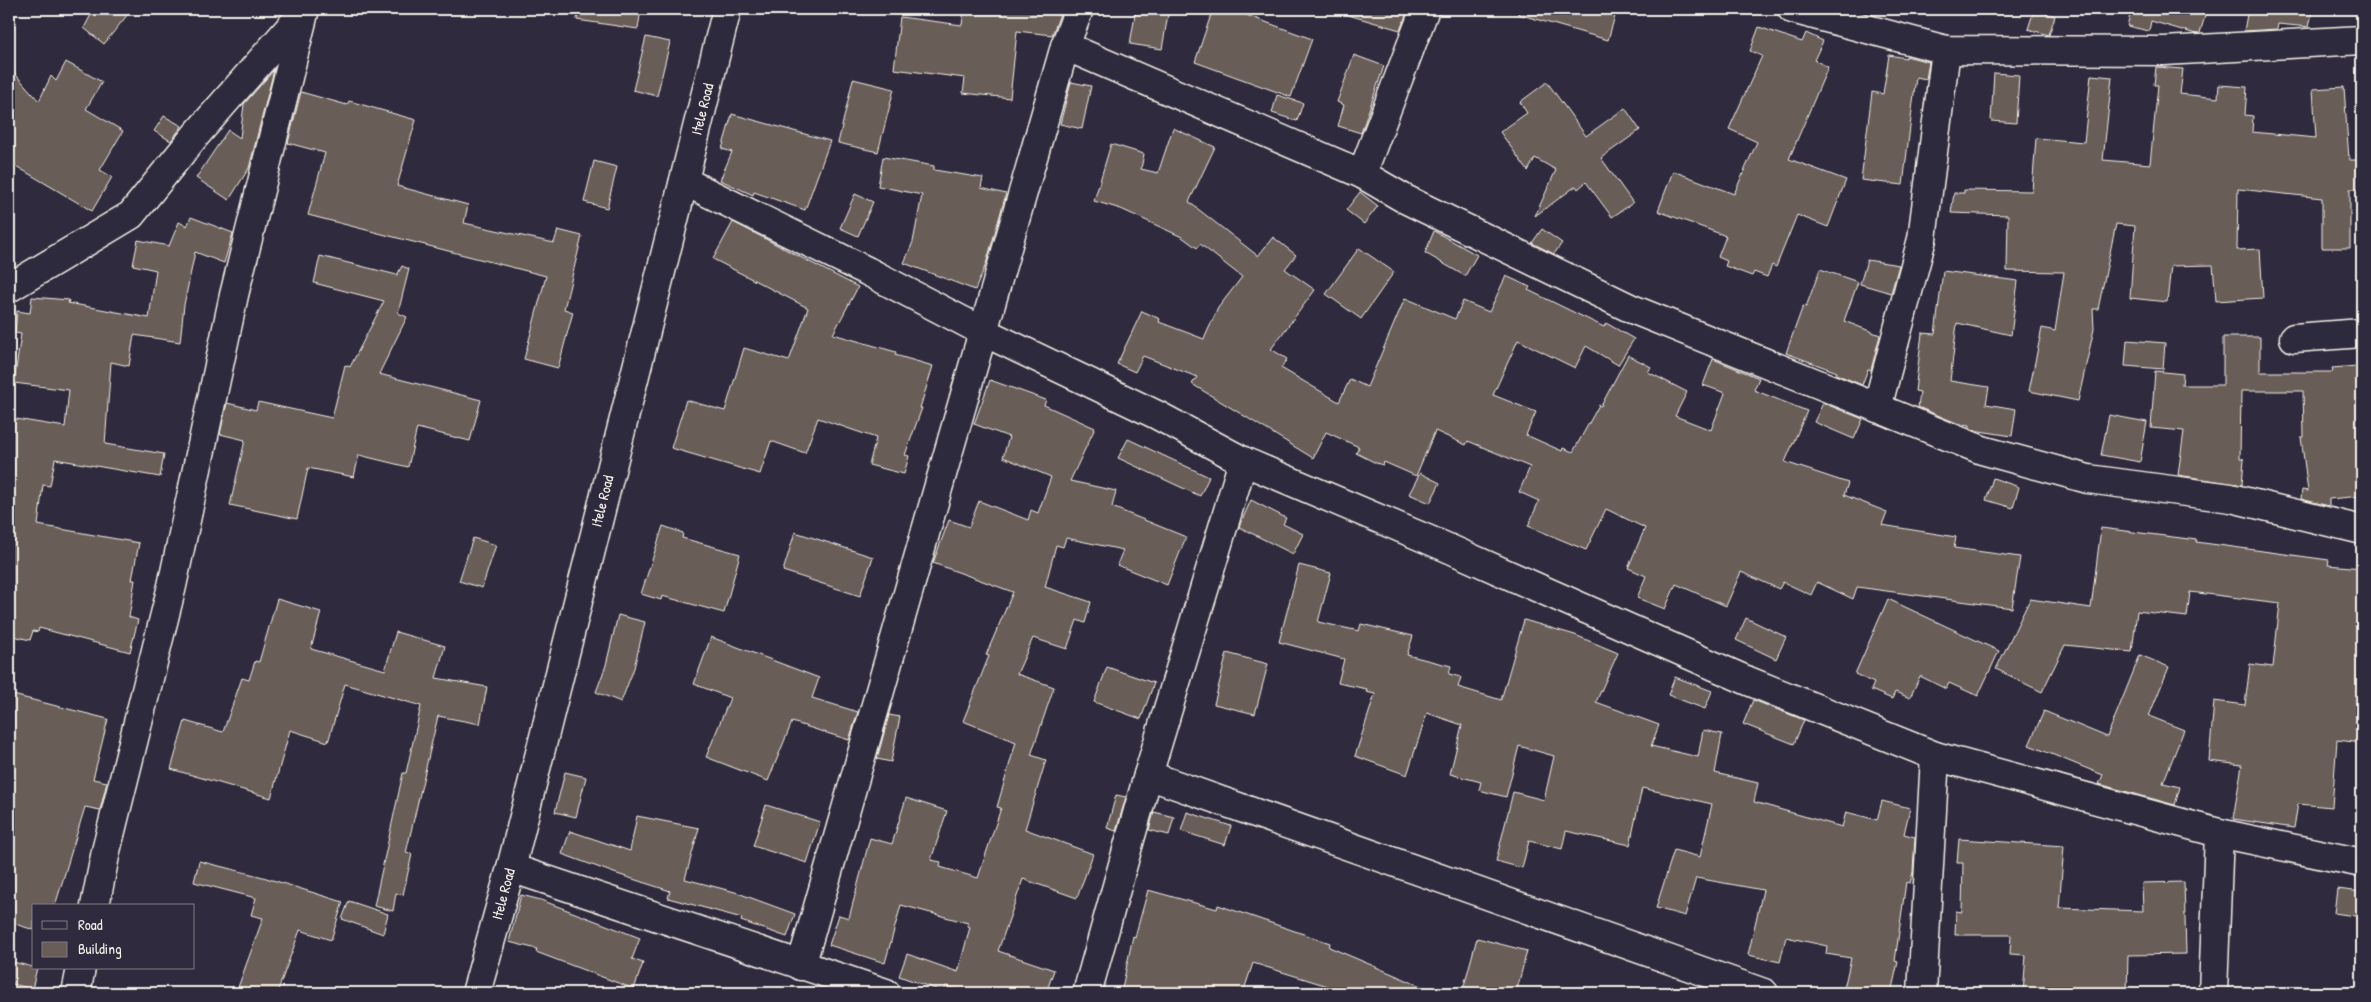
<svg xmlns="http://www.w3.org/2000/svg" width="2371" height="1002" font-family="'Patrick Hand',sans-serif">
  <rect width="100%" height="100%" fill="#2f2a3d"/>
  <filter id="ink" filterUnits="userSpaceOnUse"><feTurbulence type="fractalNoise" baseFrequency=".02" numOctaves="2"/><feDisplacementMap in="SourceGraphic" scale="10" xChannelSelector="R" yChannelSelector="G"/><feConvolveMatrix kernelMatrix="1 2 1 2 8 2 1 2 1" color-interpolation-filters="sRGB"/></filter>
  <g filter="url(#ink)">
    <!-- building -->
    <g fill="#695d58" stroke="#f4f1e8">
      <path d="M 94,9 L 132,9 L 104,44 L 84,28 Z"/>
      <path d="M 578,9 L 641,9 L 638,29 L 577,20 Z"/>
      <path d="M 964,9 L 1062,9 L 1052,35 L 1017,31 L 1010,98 L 963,93 L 965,78 L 894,69 L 900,17 L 962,25 Z"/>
      <path d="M 1136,9 L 1169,9 L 1162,49 L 1130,44 Z"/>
      <path d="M 1213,9 L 1230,9 L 1312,39 L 1291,97 L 1195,62 Z"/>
      <path d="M 1346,9 L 1393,9 L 1407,13 L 1400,30 L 1345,14 Z"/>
      <path d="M 1518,9 L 1617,9 L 1608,40 L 1518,14 Z"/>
      <path d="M 2128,9 L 2207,9 L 2200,33 L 2196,34 L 2151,21 L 2149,31 L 2127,26 L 2130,15 L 2128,15 Z"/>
      <path d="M 2248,9 L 2313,9 L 2309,27 L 2278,24 L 2277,29 L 2244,31 Z"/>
      <path d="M 2034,10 L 2055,16 L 2049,35 L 2028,29 Z"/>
      <path d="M 1759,27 L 1802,42 L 1806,33 L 1823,41 L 1814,60 L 1828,67 L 1789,159 L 1846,180 L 1828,227 L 1797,215 L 1776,267 L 1772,265 L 1767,277 L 1754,272 L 1752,276 L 1725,266 L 1727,261 L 1718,257 L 1726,236 L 1658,211 L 1673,171 L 1734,194 L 1757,142 L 1729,129 L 1762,56 L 1750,51 Z"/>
      <path d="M 646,37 L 670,42 L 657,96 L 633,90 Z"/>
      <path d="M 1354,55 L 1384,66 L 1361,133 L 1338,126 L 1344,105 L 1337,102 Z"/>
      <path d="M 1889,55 L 1906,58 L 1906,56 L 1929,62 L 1926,79 L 1916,77 L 1903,185 L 1861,180 L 1872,92 L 1883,94 Z"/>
      <path d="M 66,62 L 102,82 L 86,109 L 123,131 L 100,170 L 112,177 L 92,211 L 9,162 L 9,67 L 39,101 L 51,76 L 56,81 Z"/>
      <path d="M 2156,67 L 2183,69 L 2180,94 L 2218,98 L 2219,85 L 2247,87 L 2245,115 L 2253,116 L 2252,132 L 2316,138 L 2313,89 L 2344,87 L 2349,160 L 2362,160 L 2362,189 L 2350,189 L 2350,248 L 2322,248 L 2322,198 L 2238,189 L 2237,250 L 2260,249 L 2263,298 L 2216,301 L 2213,265 L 2171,266 L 2167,302 L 2130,298 L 2135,226 L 2116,224 L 2098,309 L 2093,309 L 2094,329 L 2078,401 L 2029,391 L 2042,328 L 2055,331 L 2064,272 L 2007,271 L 2008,215 L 1951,213 L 1954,193 L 1964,193 L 1964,190 L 2032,191 L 2036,138 L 2084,142 L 2091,75 L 2112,77 L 2103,160 L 2150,164 L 2158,85 L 2154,85 Z"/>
      <path d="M 274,70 L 249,168 L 229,200 L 196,178 L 228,130 L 240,138 L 244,104 Z"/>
      <path d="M 1994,73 L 2019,75 L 2016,123 L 1991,121 Z"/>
      <path d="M 853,79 L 894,89 L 878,152 L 838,143 Z"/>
      <path d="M 1071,82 L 1091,86 L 1082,129 L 1060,124 Z"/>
      <path d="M 1547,82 L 1586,136 L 1625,108 L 1640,130 L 1601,158 L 1633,203 L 1612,217 L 1586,182 L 1578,189 L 1576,186 L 1535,216 L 1556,170 L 1535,158 L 1528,171 L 1500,132 L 1527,113 L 1520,102 Z"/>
      <path d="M 301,92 L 347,105 L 349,101 L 416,120 L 397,186 L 468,205 L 464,223 L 554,243 L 558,230 L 582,236 L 564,309 L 573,312 L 558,368 L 524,359 L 546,276 L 308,215 L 325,153 L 288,143 Z"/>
      <path d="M 1277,95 L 1303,103 L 1297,121 L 1272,113 Z"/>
      <path d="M 732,114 L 830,141 L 805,210 L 754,192 L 753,195 L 720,180 L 732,152 L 722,149 Z"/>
      <path d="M 164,116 L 182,126 L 171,141 L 154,131 Z"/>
      <path d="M 1173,128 L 1215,147 L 1189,202 L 1258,256 L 1273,237 L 1296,255 L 1285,269 L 1315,290 L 1271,349 L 1287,359 L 1281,368 L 1339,402 L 1350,379 L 1367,387 L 1405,298 L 1455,319 L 1463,301 L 1489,312 L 1506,276 L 1530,287 L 1528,290 L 1604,327 L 1606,323 L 1634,339 L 1618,365 L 1586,346 L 1575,368 L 1518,340 L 1493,395 L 1536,412 L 1526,435 L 1562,451 L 1563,448 L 1573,452 L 1599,405 L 1601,406 L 1628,355 L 1651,367 L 1648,372 L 1687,392 L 1675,416 L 1711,430 L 1725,393 L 1703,385 L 1713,359 L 1759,378 L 1754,390 L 1807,411 L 1785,462 L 1848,483 L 1844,495 L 1887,512 L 1882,525 L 1956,537 L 1954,548 L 2020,557 L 2012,608 L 1857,587 L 1853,599 L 1817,582 L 1811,595 L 1783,582 L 1779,589 L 1741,572 L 1726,606 L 1676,584 L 1665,609 L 1637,598 L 1646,576 L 1628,568 L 1645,528 L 1606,509 L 1586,550 L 1528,526 L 1539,501 L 1519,492 L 1530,467 L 1468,441 L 1466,445 L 1435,431 L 1416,476 L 1384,462 L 1383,465 L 1376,463 L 1356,453 L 1359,447 L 1326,432 L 1313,458 L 1192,384 L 1197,377 L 1143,356 L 1135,372 L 1117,364 L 1142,311 L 1160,319 L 1159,322 L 1204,339 L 1218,308 L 1242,277 L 1200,244 L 1197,248 L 1182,237 L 1121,209 L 1094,201 L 1111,144 L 1144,154 L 1141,169 L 1158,173 Z"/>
      <path d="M 883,157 L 934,166 L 934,170 L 983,178 L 981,188 L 1006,194 L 986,264 L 975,290 L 904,263 L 913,242 L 922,195 L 878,186 Z"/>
      <path d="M 594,161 L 617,167 L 607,208 L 584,202 Z"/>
      <path d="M 1360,192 L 1378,206 L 1364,224 L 1346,210 Z"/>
      <path d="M 855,194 L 873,202 L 858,236 L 840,228 Z"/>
      <path d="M 191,217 L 233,233 L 224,263 L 195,252 L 184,305 L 180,342 L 134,335 L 129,366 L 111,362 L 105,444 L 164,454 L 160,477 L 55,459 L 50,486 L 43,485 L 38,525 L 139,543 L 132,580 L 135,580 L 129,617 L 138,620 L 130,652 L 39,628 L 38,632 L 33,631 L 30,640 L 9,635 L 9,511 L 13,480 L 9,479 L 10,418 L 65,427 L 69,390 L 14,383 L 21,334 L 15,333 L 17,311 L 30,313 L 32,297 L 69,300 L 68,303 L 149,318 L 156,270 L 133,265 L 138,240 L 169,246 L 179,222 L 187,226 Z"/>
      <path d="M 733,222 L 858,287 L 833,334 L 896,352 L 895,355 L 933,366 L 920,408 L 922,408 L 905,455 L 909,456 L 904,474 L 869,465 L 876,438 L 818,418 L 805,453 L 771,441 L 760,474 L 671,448 L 686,400 L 725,411 L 744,348 L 789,361 L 808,308 L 713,259 Z"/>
      <path d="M 1542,229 L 1562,243 L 1554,254 L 1532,243 Z"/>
      <path d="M 1434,231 L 1477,255 L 1465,276 L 1425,253 Z"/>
      <path d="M 1359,248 L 1394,272 L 1361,319 L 1326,294 Z"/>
      <path d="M 320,256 L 397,275 L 402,266 L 409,269 L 398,313 L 407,317 L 379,374 L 481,400 L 470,441 L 417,428 L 408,467 L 359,455 L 354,477 L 308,468 L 297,519 L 230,505 L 245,440 L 220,434 L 227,403 L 256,410 L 258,402 L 332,418 L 345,365 L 350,367 L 384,301 L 314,283 Z"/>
      <path d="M 1867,260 L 1899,265 L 1891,293 L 1860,284 Z"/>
      <path d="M 1820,269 L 1858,282 L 1844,321 L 1880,335 L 1871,370 L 1868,369 L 1862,385 L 1836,374 L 1837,372 L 1786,353 L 1803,306 L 1806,307 Z"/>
      <path d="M 1943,271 L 2018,281 L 2011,335 L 1957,323 L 1950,381 L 1989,387 L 1986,404 L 2016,409 L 2012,436 L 1973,430 L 1970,428 L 1970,425 L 1959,424 L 1918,407 L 1920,392 L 1915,391 L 1922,333 L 1935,334 Z"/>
      <path d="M 2223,337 L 2260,337 L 2260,372 L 2333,372 L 2332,368 L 2357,366 L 2357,369 L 2362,369 L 2362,496 L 2329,499 L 2329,506 L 2301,499 L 2302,490 L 2308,491 L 2301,437 L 2304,437 L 2303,391 L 2241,391 L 2240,458 L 2244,459 L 2242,485 L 2178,475 L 2184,431 L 2151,428 L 2155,371 L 2183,374 L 2182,385 L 2223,385 Z"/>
      <path d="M 2127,340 L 2165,343 L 2163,369 L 2125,366 Z"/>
      <path d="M 990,380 L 1046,400 L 1044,405 L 1095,428 L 1070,481 L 1116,491 L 1112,507 L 1186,537 L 1167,585 L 1117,565 L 1123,550 L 1066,538 L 1063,547 L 1056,545 L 1045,587 L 1091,602 L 1085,623 L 1077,620 L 1067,649 L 1033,638 L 1017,674 L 1054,687 L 1031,755 L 1046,760 L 1025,829 L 1093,854 L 1077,898 L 1023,879 L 998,951 L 1054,970 L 1046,993 L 972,993 L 946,986 L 944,992 L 899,976 L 907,954 L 958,972 L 970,927 L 968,926 L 968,923 L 901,905 L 885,963 L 829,945 L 839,915 L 849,918 L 870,838 L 892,844 L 906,798 L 947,811 L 931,860 L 941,862 L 940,867 L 978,878 L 1001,808 L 997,807 L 1016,742 L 963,721 L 989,656 L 986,655 L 1013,592 L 933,563 L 949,520 L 969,527 L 979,501 L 1028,520 L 1031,510 L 1038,513 L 1051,477 L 1003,457 L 1009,437 L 974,424 Z"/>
      <path d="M 1823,403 L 1863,419 L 1854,439 L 1814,422 Z"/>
      <path d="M 2109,415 L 2147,422 L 2140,462 L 2101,455 Z"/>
      <path d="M 1128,439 L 1209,477 L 1200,496 L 1118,458 Z"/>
      <path d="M 1420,473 L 1440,483 L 1430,503 L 1409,494 Z"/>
      <path d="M 1993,478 L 2019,487 L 2013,508 L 1986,500 Z"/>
      <path d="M 1251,500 L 1286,518 L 1283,524 L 1303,534 L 1293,554 L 1239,527 Z"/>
      <path d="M 663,526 L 683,533 L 682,538 L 740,554 L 724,613 L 662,596 L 661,600 L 641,594 Z"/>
      <path d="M 2101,528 L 2197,540 L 2196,542 L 2329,560 L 2328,565 L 2362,568 L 2362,743 L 2337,740 L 2332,807 L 2298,804 L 2294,828 L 2233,819 L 2242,765 L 2209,761 L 2214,701 L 2245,705 L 2250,664 L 2273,667 L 2280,603 L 2190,592 L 2187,617 L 2137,611 L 2132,652 L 2065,645 L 2042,692 L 1996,669 L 2030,599 L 2091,608 Z"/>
      <path d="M 795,532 L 873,557 L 860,596 L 783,571 Z"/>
      <path d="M 473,538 L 496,545 L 482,588 L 459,581 Z"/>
      <path d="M 1299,565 L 1331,573 L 1318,622 L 1359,631 L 1361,624 L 1413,636 L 1407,655 L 1451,666 L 1449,674 L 1461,677 L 1458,687 L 1501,700 L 1524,620 L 1575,635 L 1618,653 L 1596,702 L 1659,725 L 1651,746 L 1698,757 L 1703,730 L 1722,734 L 1715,773 L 1758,783 L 1754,802 L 1842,827 L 1846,812 L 1877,820 L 1882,801 L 1910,808 L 1904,834 L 1915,837 L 1913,872 L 1910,883 L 1906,882 L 1895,961 L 1898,962 L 1891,993 L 1843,993 L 1851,958 L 1826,954 L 1827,946 L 1786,937 L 1780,962 L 1748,955 L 1763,890 L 1696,878 L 1685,916 L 1656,908 L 1674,850 L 1700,857 L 1712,804 L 1642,788 L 1630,845 L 1566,831 L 1562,849 L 1529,841 L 1522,868 L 1496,861 L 1513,792 L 1544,800 L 1554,756 L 1519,746 L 1506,797 L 1479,790 L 1481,782 L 1450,774 L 1462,725 L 1427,713 L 1407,775 L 1355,756 L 1375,694 L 1366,692 L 1367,689 L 1338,683 L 1344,659 L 1279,642 Z"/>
      <path d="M 277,599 L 321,612 L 311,649 L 385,670 L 396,632 L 445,646 L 436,678 L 487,687 L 480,724 L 438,716 L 406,853 L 412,854 L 403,895 L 396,893 L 393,911 L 374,906 L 403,773 L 406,773 L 421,706 L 418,705 L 345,684 L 328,742 L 290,730 L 271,798 L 171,769 L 185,721 L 223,732 L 242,678 L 249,680 L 255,661 L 259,662 Z"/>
      <path d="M 1888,599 L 1999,651 L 1978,696 L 1949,683 L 1946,689 L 1920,676 L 1910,698 L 1895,692 L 1892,699 L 1871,690 L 1874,683 L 1855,674 Z"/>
      <path d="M 618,615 L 645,622 L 634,668 L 621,702 L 596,692 L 606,665 Z"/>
      <path d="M 1746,618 L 1786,637 L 1776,659 L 1736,640 Z"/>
      <path d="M 711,637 L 819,678 L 812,698 L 858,712 L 849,740 L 792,722 L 768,781 L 706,757 L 730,698 L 694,684 Z"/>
      <path d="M 1227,653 L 1268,664 L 1255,714 L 1214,704 Z"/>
      <path d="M 2140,655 L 2169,667 L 2149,716 L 2184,730 L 2163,783 L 2180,787 L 2175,805 L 2099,784 L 2103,775 L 2029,745 L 2044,711 L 2107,737 Z"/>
      <path d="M 1107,667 L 1154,683 L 1141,719 L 1094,702 Z"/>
      <path d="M 1675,677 L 1712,691 L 1705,709 L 1668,695 Z"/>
      <path d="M 9,694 L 108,719 L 93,779 L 107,782 L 100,810 L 85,807 L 55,906 L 34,906 L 34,930 L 9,922 Z"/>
      <path d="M 1753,700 L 1804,720 L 1794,744 L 1743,724 Z"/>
      <path d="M 889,715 L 900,717 L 891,762 L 877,759 Z"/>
      <path d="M 565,772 L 586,777 L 576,817 L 555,812 Z"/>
      <path d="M 1116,795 L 1126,797 L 1116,831 L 1107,828 Z"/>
      <path d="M 766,805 L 820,822 L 807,863 L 753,846 Z"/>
      <path d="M 1154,812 L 1174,817 L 1169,835 L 1149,830 Z"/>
      <path d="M 1187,812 L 1231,826 L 1225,845 L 1181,831 Z"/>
      <path d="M 637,816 L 699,828 L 685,879 L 735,892 L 795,914 L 787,937 L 741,921 L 742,918 L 668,898 L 670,891 L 614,873 L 562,854 L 570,831 L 630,851 Z"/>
      <path d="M 1959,839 L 2064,846 L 2059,908 L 2143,911 L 2142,883 L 2184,882 L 2186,954 L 2128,955 L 2127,993 L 2023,993 L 2026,955 L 2010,954 L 2011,935 L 1955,935 L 1956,911 L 1962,912 L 1963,863 L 1957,863 Z"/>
      <path d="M 199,861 L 263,877 L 343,902 L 331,940 L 300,930 L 277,993 L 236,993 L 263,918 L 251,915 L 256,898 L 194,882 Z"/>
      <path d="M 2337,889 L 2362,892 L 2362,917 L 2334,913 Z"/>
      <path d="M 1148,890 L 1217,909 L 1218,905 L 1330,943 L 1329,947 L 1437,993 L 1329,993 L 1331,987 L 1253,963 L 1243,993 L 1121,993 L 1133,936 L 1135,937 Z"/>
      <path d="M 521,895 L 541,900 L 640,938 L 632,959 L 643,963 L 634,989 L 536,952 L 537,949 L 509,942 Z"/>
      <path d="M 349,901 L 388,914 L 383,934 L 342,919 Z"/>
      <path d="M 1477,938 L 1527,951 L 1516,993 L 1462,993 Z"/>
      <path d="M 9,961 L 37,968 L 32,989 L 9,983 Z"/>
    </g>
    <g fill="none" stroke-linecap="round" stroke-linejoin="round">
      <defs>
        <g id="minor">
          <path d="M 1792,9 L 1946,50 L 2164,51 L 2362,40"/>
          <path d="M 1065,46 L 1362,174 L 1405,199 L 1632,309 L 1982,450 L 2088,479 L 2231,498 L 2362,530"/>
          <path d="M 1362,174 L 1425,9"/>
          <path d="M 684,181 L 867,271 L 984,332 L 1157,415 L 1243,461 L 1448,548 L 1746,680 L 1935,756 L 2219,833 L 2362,863"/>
          <path d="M 9,288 L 131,215 L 195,136 L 301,15"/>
          <path d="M 2294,338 L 2362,333"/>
          <path d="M 1877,408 L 1922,239 L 1946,50"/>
          <path d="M 1148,775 L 1764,993"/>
          <path d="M 511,868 L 886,993"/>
          <path d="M 95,906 L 106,851 L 172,586 L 234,295 L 305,9"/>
          <path d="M 801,966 L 1065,46 L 1079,9"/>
          <path d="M 76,993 L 81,968"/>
          <path d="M 476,993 L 511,868 L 727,9"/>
          <path d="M 1087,993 L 1148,775 L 1243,461"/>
          <path d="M 1922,993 L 1935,756"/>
          <path d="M 2213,993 L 2219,833"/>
        </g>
      </defs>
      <!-- minor casing -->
      <use href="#minor" stroke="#f4f1e8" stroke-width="31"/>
      <!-- minor -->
      <use href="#minor" stroke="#2f2a3d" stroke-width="28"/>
    </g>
  </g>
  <g text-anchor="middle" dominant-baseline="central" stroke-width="5" stroke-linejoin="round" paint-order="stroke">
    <!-- street labels -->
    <g font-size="15" fill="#f4f1e8" stroke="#2f2a3d">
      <text transform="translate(702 109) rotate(-76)">Itele Road</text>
      <text transform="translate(602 501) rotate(-76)">Itele Road</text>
      <text transform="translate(503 894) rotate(-75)">Itele Road</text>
    </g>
  </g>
  <!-- margin -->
  <rect width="2371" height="1002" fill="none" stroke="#2f2a3d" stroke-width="30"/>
  <rect x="15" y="15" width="2341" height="972" fill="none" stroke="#f4f1e8" stroke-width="2" filter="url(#ink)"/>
  <!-- legend -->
  <rect x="32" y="904" width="162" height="65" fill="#2f2a3d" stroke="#7e7a81"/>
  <rect x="42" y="921" width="25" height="8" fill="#2f2a3d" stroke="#7e7a81"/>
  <text x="78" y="930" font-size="15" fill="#f4f1e8">Road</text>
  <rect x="42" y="942" width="25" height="15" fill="#695d58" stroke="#7e7a81"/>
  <text x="78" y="954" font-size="15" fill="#f4f1e8">Building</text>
</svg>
